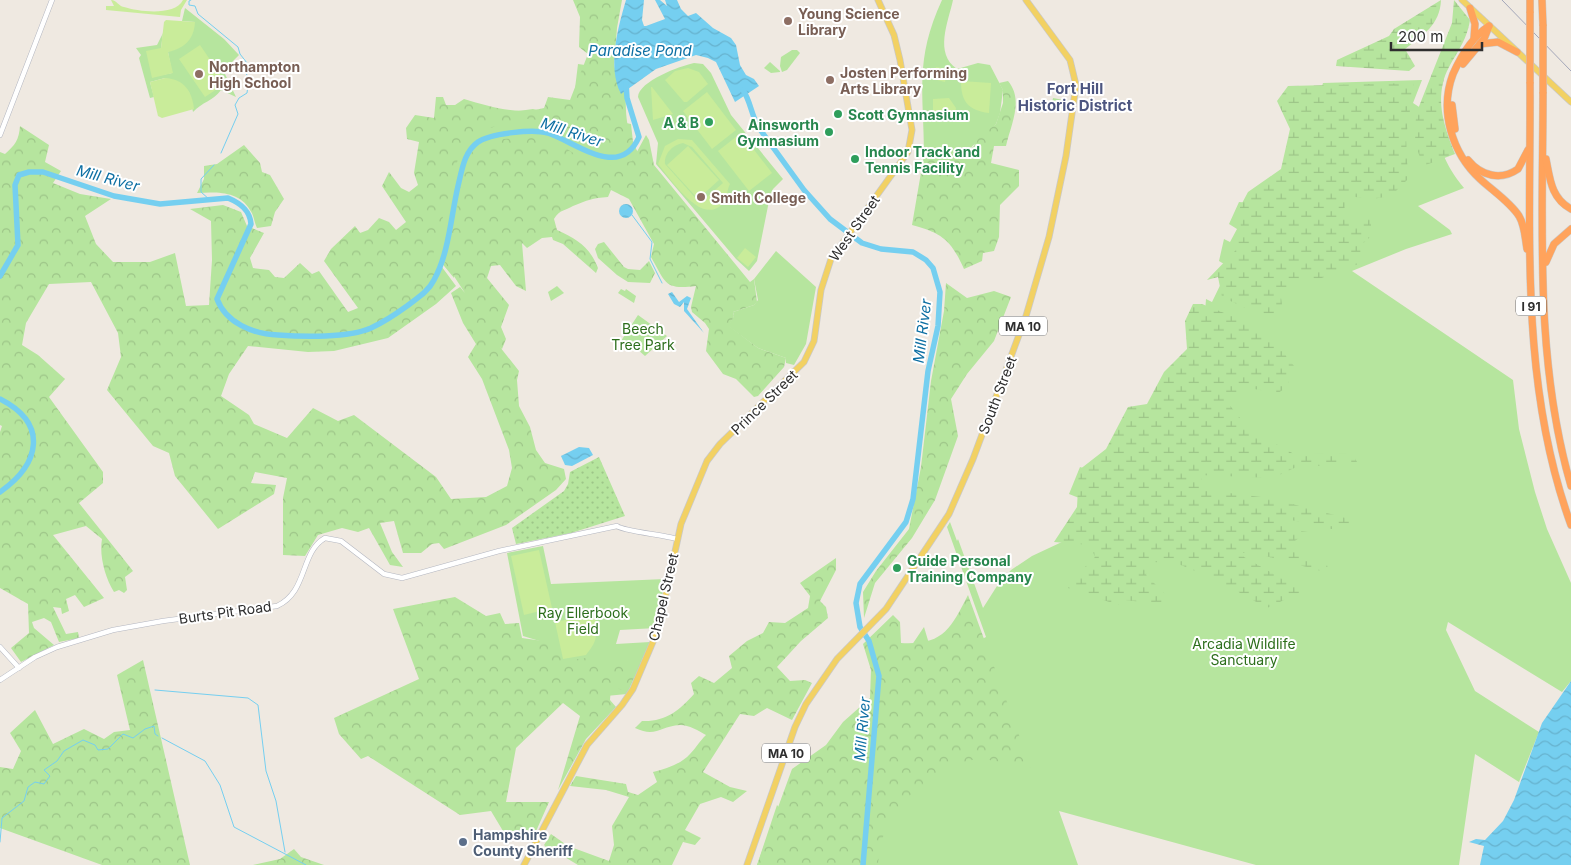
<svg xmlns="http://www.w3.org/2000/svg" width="1571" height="865" font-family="Inter,sans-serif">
  <defs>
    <pattern id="forest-crowns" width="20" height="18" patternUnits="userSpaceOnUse" patternTransform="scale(1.25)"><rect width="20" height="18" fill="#b6e59e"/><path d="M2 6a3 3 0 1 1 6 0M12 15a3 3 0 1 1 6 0" fill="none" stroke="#9dc588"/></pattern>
    <pattern id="wetland-marsh" width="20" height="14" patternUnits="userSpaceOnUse" patternTransform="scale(1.25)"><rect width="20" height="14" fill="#b6e59e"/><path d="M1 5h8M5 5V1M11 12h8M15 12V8" fill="none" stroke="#9dc588"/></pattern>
    <pattern id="garden-dots" width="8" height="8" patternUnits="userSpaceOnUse" patternTransform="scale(1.25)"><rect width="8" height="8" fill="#b6e59e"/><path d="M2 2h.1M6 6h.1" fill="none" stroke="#9dc588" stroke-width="1.8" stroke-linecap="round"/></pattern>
    <pattern id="water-waves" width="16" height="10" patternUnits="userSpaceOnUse" patternTransform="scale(1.25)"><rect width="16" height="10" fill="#75cff0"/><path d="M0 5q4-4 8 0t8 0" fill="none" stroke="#66b2ce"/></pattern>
  </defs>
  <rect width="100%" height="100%" fill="#efe9e1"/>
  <!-- grass -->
  <g fill="#b6e59e">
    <path d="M 942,0 L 953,0 C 948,23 934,53 957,69 L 978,63 L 990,65 L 1003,90 L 1000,113 L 996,124 L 965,153 L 953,153 L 943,164 L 924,155 C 924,92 914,61 942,0 Z"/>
    <path d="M 185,8 L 224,39 L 239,55 L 227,67 L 225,74 L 236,97 L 221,90 C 213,101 202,102 193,112 L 189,92 L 165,78 L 150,82 L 154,97 L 150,98 L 139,58 L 141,55 L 136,48 L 157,45 L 163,33 L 161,48 L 152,77 L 172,73 L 168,52 L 195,22 L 182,21 Z"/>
    <path d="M 792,50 L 797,50 L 800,53 L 787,70 L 782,72 L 780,66 L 781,57 Z"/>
    <path d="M 770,62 L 780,71 L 780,72 L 771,73 L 764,68 Z"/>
    <path d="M 694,63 L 703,64 L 711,73 L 731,115 L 783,179 L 773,189 L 770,196 L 757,261 L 749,271 L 736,259 L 656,164 L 658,143 L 638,97 C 639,81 680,66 694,63 Z"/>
    <path d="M 578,64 L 627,71 C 625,107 622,137 648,165 L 583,187 L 454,275 L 454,278 L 440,261 L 436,278 L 427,223 L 447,153 L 489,115 L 533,109 L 571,121 Z"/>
    <path d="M 1422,80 L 1413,103 L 1433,116 C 1439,146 1444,164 1464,188 L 1418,206 L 1450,230 L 1452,234 L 1406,249 L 1352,271 L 1513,380 L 1519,429 L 1535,492 L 1547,529 L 1571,583 L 1571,681 L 1562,692 L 1448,622 L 1446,630 L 1475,691 L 1539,732 L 1519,782 L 1475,754 L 1459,865 L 1256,865 L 1059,811 L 1078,865 L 757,865 L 777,805 L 792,822 L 924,627 L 930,647 L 955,653 L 986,637 L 947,527 L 950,522 L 957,541 L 958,539 L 983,608 L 997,586 L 1011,570 L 1032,556 L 1064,541 L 1099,506 L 1069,494 L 1080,467 L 1098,473 L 1204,326 L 1206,299 L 1212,302 L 1229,267 L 1219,261 L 1224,239 L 1230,242 L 1237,229 L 1229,224 L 1239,202 L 1285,206 L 1323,83 Z"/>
    <path d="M 1053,98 L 1069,101 L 1068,111 L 1051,108 Z"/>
    <path d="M 776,251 L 816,287 L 806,344 L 794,365 L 786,363 L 786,358 L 758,348 L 728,326 L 734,316 L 733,312 L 754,305 L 758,300 L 754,279 Z"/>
    <path d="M 557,286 L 564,293 L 551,301 L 548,292 Z"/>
    <path d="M 621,289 L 625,291 L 626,289 L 636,296 L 634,303 L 618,293 Z"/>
    <path d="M 638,315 L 667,336 L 645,356 L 629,342 L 621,341 Z"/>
    <path d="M 543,546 L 551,584 L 665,579 L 656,628 L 620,630 L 616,644 L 650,642 L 627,694 L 606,696 L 565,679 L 556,646 L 523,636 L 507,553 Z"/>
  </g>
  <!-- forest -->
  <g fill="url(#forest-crowns)">
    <path d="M 573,0 L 622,0 L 617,28 L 614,65 L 625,109 L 610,122 L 608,130 L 626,123 L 631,124 L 633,142 L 616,149 L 597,148 L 546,121 L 521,118 L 475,133 L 459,155 L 433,255 L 456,286 L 436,304 L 388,338 L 334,351 L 308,352 L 248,346 L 229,374 L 221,396 L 249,415 L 254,424 L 287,438 L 313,408 L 338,421 L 354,415 L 436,477 L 451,499 L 486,497 L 507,486 L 512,468 L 509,450 L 482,379 L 468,357 L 476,344 L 463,323 L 451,293 L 460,287 L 465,293 L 444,261 L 455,221 L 462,178 L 470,155 L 480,144 L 503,139 L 534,137 L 564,147 L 590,164 L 600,168 L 632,161 L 646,135 L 649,140 L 654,165 L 750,282 L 754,279 L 757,302 L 754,305 L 733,312 L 734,316 L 729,326 L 758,348 L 786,358 L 784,367 L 758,396 L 754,397 L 736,379 L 723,374 L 706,351 L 709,329 L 705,323 L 692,312 L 691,307 L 696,286 C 664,290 666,283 651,257 L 654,244 L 629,199 L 611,190 L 608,197 C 592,198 588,200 573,206 C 565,211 560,209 554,219 L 557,230 C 578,240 589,246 598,268 L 596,273 L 563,244 L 553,240 L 552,237 L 542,238 L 527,248 L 522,243 L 526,291 L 516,286 L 500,265 L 491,266 L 487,278 L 509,305 L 501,327 L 506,339 L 502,349 L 500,347 L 519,371 L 517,380 L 519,406 L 530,427 L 536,450 L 545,463 L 564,469 L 566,479 L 556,490 L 506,525 L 444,549 L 439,543 L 432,544 L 421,553 L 403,553 L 394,521 L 380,523 L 392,552 L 403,567 L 390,565 L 369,528 L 358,532 L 342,528 L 318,535 L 305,556 L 283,555 L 283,498 L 287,478 L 255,472 L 251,483 L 276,485 L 274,494 L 218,529 L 175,476 L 169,453 L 153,446 L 107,390 L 121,357 L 118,333 L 91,282 L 49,284 L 26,323 L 22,345 L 38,355 L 65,379 L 49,397 L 103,472 L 103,483 L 79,503 L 133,571 L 125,577 L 127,590 L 124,593 L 119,590 L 114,592 C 105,578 99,555 102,539 L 86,526 L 53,535 L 104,598 L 84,607 L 75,595 L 66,599 L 69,611 L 62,614 L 61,608 L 53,607 L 66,634 L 78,632 L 79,638 L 59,642 L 51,622 L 44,618 L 32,622 L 34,628 L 54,645 L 21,662 L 11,648 L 29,633 L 28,604 L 0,588 L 0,432 L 2,426 L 0,425 L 0,152 L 5,154 C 15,145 19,140 20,126 L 49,145 L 45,162 L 61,171 L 53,183 L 80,194 L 111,199 L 85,216 L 96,244 L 113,262 L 150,262 L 175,253 L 186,306 L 209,305 L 212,260 L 211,221 L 190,209 L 223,205 L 241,212 L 247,226 L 264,233 L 250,258 L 253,268 L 269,270 L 275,277 L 284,278 L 300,263 L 312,274 L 319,271 L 348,312 L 358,308 L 324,261 L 331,249 L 355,226 L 360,233 L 368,230 L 379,218 L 389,222 L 396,230 L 406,222 L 382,186 L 389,172 L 401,188 L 409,192 L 418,185 L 414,173 L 419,142 L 407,139 L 406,128 L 415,115 L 434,118 L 436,97 L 443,97 L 446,105 L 455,105 L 464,99 C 491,107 516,115 544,108 L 548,97 L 570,100 L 588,54 L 579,47 L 580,17 Z"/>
    <path d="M 1008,81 C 1024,100 1011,124 1006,146 L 994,146 L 991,163 L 1019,170 L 1019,186 L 1000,205 L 999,237 L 994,251 L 983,253 L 982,261 L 964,269 C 951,240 942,233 912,225 L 924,155 L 943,163 L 953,153 L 965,153 L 974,146 L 976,139 L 996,124 L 1003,103 L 1003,90 L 999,83 Z"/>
    <path d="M 244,145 L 260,163 L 262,172 L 270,175 L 284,199 L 275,212 L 271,226 L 257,228 C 254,222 254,215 250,210 C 239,191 217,192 197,193 L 204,179 L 204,166 L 217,164 Z"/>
    <path d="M 604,242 L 624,267 L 628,269 L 640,270 L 649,261 L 655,273 L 650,283 L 628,282 L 617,275 L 598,258 L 595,249 L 598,244 Z"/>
    <path d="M 946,283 L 967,298 L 994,291 L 1011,297 L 994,341 L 967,374 L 951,399 L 958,436 L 935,500 L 912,538 L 875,583 L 864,618 L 863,592 L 876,571 L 909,529 L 921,467 L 931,381 L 944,311 Z"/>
    <path d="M 836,558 L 836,570 L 820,601 L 826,607 L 828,618 L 801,641 L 777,667 L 790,681 L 805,680 L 812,683 L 792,720 L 767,708 L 754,716 L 740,714 L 703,772 L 730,787 L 747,791 L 733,802 L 721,797 L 700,804 L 685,830 L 701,838 L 695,845 L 683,842 L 672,865 L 578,865 L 553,850 L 549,850 L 544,845 L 551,834 L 568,846 L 609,861 L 614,845 L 612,826 L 629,797 L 606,790 L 570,786 L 576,776 L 626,784 L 628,792 L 638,795 L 657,782 L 653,772 C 666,769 681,764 690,754 C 695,749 699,742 706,735 C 699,731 689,725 680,725 C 660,726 656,738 635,728 L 642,721 C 665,722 679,711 694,694 L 691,683 L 699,676 L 714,683 L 732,668 L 729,656 L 747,641 L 763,633 L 769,622 L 785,623 L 808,608 L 810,596 L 800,583 Z"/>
    <path d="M 968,595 L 1031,768 L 979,758 L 958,764 L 914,791 L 894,814 L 880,843 L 878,865 L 757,865 L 792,769 L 826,745 L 843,722 L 870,698 L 871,670 L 863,644 L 893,615 L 900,622 L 901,643 C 943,645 950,630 968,595 Z"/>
    <path d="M 455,597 L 486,616 L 500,613 L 505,624 L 519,623 L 522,638 L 557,643 L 563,661 L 586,658 L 609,665 L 632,667 L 635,661 L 641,665 L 627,691 L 611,687 L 610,700 L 616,707 L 586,739 L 558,790 L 580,716 L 563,703 L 516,748 L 506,802 L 549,802 L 533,838 L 506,836 L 491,811 L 460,815 L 368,756 L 361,759 L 339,734 L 334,718 L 419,679 L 393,609 Z"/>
    <path d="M 143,660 L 190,865 L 102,865 L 0,828 L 0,767 L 13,769 L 21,751 L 10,733 L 35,710 L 53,744 L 84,729 L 104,739 L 114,732 L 130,730 L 117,675 Z"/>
    <path d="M 294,849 L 301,857 L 324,865 L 253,865 L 280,859 Z"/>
  </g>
  <!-- wetland -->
  <g fill="url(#wetland-marsh)">
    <path d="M 1441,0 C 1440,25 1423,35 1405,49 L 1415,66 L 1409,71 L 1336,66 L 1337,60 L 1389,36 L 1394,29 Z"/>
    <path d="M 1454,0 L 1470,20 C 1466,47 1448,61 1443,83 C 1437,107 1446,131 1455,154 L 1423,166 L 1415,143 L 1416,114 L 1452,23 Z"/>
    <path d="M 1414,83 L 1406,137 L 1408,179 L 1391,196 L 1372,199 L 1347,196 L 1344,210 L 1356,222 L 1371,216 L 1371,226 L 1379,229 L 1360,246 L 1361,263 L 1319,279 L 1293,281 L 1281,297 L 1283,313 L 1271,320 L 1222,297 L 1218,277 L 1207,280 L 1235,251 L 1241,231 L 1240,207 L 1248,192 L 1281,169 L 1290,129 L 1277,101 L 1288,86 Z"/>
    <path d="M 1193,304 L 1202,304 L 1254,325 L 1285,354 L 1294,366 L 1287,387 L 1278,393 L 1248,388 L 1223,397 L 1248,428 L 1294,454 L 1344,453 L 1353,455 L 1357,462 L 1319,466 L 1307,462 L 1273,478 L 1200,475 L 1205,490 L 1269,498 L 1350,519 L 1353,528 L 1331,529 L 1278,517 L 1290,530 L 1308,532 L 1286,547 L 1328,566 L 1321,571 L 1255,553 L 1237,553 L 1293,585 L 1308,589 L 1267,608 L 1217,580 L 1176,563 L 1152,562 L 1146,575 L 1166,595 L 1164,604 L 1123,600 L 1118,605 L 1065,587 L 1095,557 L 1090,545 L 1054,542 L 1077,507 L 1079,470 L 1106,449 L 1128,407 L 1147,404 L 1164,372 L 1187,349 L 1185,321 Z"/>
  </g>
  <!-- garden -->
  <path fill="url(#garden-dots)" d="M 599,457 L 625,516 L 571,533 L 516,544 L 512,528 L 564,491 L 568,484 L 570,472 Z"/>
  <!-- pitch -->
  <g fill="#c9ec9a" fill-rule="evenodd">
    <path d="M 111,0 C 117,0 118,6 124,7 C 140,12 175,16 183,0 L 187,0 L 181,10 L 180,17 L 106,10 L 106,6 L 114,6 Z"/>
    <path d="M 166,20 L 195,22 C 194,39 185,48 168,52 L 173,73 L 152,78 L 146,51 L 161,48 L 164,22 Z"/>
    <path d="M 200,45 L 226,83 L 205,97 L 179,59 Z"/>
    <path d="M 936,67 L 948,69 L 945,82 L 933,79 Z"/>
    <path d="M 688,68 L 699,72 L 708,84 L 687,102 L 684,102 L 665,80 L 675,71 Z"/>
    <path d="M 165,78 C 184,79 192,91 194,109 L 162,118 L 158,116 L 150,82 Z"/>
    <path d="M 961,81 L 991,83 L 989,113 C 968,110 961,102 961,81 Z"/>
    <path d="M 651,87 L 652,87 L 673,114 L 653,120 Z"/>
    <path d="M 707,92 L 736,130 L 712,149 L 683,111 Z"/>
    <path d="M 949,98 L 956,108 L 955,114 L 933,114 L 933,99 Z"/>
    <path d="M 741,133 L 772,173 L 749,191 L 718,151 Z"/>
    <path d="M 678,139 L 692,140 L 730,184 C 727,189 728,196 724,202 C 703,229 671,179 658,164 L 665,146 ZM 683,143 L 692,147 L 723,183 L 700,203 L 665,164 C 664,153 673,145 683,143 Z"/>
    <path d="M 688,146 L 719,180 L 698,199 L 667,165 Z"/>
    <path d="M 745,248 L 756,257 L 748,267 L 737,258 Z"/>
    <path d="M 539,550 L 552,608 L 524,615 L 511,556 Z"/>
    <path d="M 595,614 C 597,634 599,639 586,655 L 563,659 L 555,622 Z"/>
  </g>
  <!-- water -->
  <g fill="url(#water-waves)">
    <path d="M 626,0 L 644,0 L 642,20 L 644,26 L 646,26 L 665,19 L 655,0 L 660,0 L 667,6 L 665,0 L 677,0 L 681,9 L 688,16 L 696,13 L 713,28 L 731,38 L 736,45 L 740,65 L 746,75 L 754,79 L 759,86 L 735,102 L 716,62 L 708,58 L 696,55 L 656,69 L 621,94 C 607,67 618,27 626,0 Z"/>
    <circle cx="626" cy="211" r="7"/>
    <path d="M 672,292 L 679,302 L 687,296 L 691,298 L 687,309 L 704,333 L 684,311 L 684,302 L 680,307 L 674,304 L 668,294 Z"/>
    <path d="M 579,447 L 589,448 L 593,455 L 572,466 L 565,465 L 561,456 Z"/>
    <path d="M 1571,681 L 1571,865 L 1480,865 L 1484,846 L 1469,842 L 1476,839 L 1485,840 L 1503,821 L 1514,800 L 1542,723 Z"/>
  </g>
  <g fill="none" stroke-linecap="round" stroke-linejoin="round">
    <!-- stream -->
    <g stroke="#75cff0" stroke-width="1">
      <path d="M 191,0 L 189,1 L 189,5 L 195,6 L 198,14 L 238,47 L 240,54 L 247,63 L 245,72 L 249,78 L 247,93 L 239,98 L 235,105 L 238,114 L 221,153"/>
      <path d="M 210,200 L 201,192 L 201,179 L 214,165"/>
      <path d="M 632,215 L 652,242 L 650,259 L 662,283"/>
      <path d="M 155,690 L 248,698 L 258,705 L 266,771 L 276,801 L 285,852"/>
      <path d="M 162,738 L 205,761 L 220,785 L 234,827 L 306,865"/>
      <path d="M 0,842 L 2,818 L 24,801 L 28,787 L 35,782 L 44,784 L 50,776 L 44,770 L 57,761 L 64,751 L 83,740 L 95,745 L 98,750 L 108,749 L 123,734 L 133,738 L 145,729 L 154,726 L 155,734 L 158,736"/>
    </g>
    <!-- river -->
    <g stroke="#75cff0" stroke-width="5.5">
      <path d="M 743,90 C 751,102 751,115 759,128 L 804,190 L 830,219 L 862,243 L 881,249 L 913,252 L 926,260 L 933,268 L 940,292 L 938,326 L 928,371 L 913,499 L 906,522 L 860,584 L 856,603 L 860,627 L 869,641 L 879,676 L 863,865"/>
      <path d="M 0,276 L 18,245 L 15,185 L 19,175 L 29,172 L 43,172 L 114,196 L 160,204 L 228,198 C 240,203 250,210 251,224 L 217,299 C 226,323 253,334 278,335 C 304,337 348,338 371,328 C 384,322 396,314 407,306 C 417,298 428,292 434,280 C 449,253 451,216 458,186 C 462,170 464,152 478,142 C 491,133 533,129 548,133 C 577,143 620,180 639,137 L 627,98 L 626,83"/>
      <path d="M 0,399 C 49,424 40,464 0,492"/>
    </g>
    <defs>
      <g id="minor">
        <path d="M 0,135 L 52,0"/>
        <path d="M 0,647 L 19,668"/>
        <path d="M 0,680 L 35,657 L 57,647 L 113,630 L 163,621 L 277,606 C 308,592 300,552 325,538 L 341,541 L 384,574 L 402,578 L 499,551 L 617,526 C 622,531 665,535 677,539"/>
      </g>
      <g id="major">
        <path d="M 1462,0 L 1571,102"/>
        <path d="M 524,865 L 587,745 L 622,705 L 633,689 L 658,630 L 681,524 L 707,461 L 720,444 L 804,362 L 814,341 L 821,290 L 831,259 L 908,152 L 912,130 L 900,60 L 894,35 L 878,0"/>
        <path d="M 747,865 L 795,727 L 806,704 L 837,659 L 886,609 L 949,514 L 973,459 L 1026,316 L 1049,237 L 1066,156 L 1076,85 L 1070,60 L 1026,0"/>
      </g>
      <g id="highway">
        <path d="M 1530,0 L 1530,13"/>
        <path d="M 1542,0 L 1543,26"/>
        <path d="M 1470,8 L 1475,24 L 1474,38"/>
        <path d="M 1489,26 C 1472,37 1461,56 1453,74 C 1439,111 1452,153 1480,179 C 1493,191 1510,202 1519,216 C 1525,226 1525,238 1527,249"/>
        <path d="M 1480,44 L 1498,42 L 1517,52"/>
        <path d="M 1463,64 L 1484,39 L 1489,26"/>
        <path d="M 1530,82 C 1531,231 1519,383 1571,525"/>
        <path d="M 1543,92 C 1543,223 1534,359 1571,486"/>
        <path d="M 1452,105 L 1455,129"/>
        <path d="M 1546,159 C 1550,179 1551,198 1571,209"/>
        <path d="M 1468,160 C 1481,176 1501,181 1518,169 L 1528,150"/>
        <path d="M 1546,262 L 1554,244 L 1571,229"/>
      </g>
    </defs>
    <!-- minor casing -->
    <use href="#minor" stroke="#b4b7c1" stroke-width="5.5"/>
    <!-- major casing -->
    <use href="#major" stroke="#c9c9c9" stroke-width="7"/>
    <!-- highway casing -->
    <use href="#highway" stroke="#c9c9c9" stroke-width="8"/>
    <!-- minor -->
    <use href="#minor" stroke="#fff" stroke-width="4.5"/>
    <!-- major -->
    <use href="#major" stroke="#f2d163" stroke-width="5.5"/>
    <!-- highway -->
    <use href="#highway" stroke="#ffa35c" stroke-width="7"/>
    <!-- rail -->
    <path stroke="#a3a6b8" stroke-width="1" d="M 1502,0 L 1571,71"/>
    <defs>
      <g id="highway-bridge">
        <path d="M 1543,26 L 1543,92"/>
        <path d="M 1530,82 L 1530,13"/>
      </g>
    </defs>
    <!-- highway-bridge casing -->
    <use href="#highway-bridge" stroke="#c9c9c9" stroke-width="8" stroke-linecap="butt"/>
    <!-- highway-bridge -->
    <use href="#highway-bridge" stroke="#ffa35c" stroke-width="7"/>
  </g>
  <!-- markers -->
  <g fill="#8d6e63" stroke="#fff" stroke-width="2">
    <circle cx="788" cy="21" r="5"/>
    <circle cx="199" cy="74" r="5"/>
    <circle cx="830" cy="80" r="5"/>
    <circle cx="701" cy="197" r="5"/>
  </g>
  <g fill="#2e9e5b" stroke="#fff" stroke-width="2">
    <circle cx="838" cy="114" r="5"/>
    <circle cx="709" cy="122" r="5"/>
    <circle cx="829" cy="132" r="5"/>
    <circle cx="855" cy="159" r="5"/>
    <circle cx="897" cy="568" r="5"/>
  </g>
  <circle fill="#5c6f8a" stroke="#fff" stroke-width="2" cx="463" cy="842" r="5"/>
  <g text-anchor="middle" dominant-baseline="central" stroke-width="4" stroke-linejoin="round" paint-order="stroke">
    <!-- shield labels -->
    <g fill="#fff" stroke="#6d6d6d" stroke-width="1">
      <rect x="1516" y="296.5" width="30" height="19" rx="4"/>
      <rect x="999" y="316.5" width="48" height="19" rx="4"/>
      <rect x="762" y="743.5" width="48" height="19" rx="4"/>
    </g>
    <g font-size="12" font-weight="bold" fill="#2e2e2e">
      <text x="1531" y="306">I 91</text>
      <text x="1023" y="326">MA 10</text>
      <text x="786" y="753">MA 10</text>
    </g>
    <!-- education labels -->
    <g font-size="14" font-weight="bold" fill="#785e54" stroke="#fff" text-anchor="start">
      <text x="798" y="13">Young Science<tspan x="798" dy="16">Library</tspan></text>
      <text x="209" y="66">Northampton<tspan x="209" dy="16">High School</tspan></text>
      <text x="840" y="72">Josten Performing<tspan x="840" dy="16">Arts Library</tspan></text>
      <text x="711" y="197">Smith College</text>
    </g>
    <!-- leisure labels -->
    <g font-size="14" font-weight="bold" fill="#27864d" stroke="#fff" text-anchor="start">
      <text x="848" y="114">Scott Gymnasium</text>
      <text x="699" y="122" text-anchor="end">A &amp; B</text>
      <text x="819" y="124" text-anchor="end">Ainsworth<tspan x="819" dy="16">Gymnasium</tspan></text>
      <text x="865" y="151">Indoor Track and<tspan x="865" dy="16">Tennis Facility</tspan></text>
      <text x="907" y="560">Guide Personal<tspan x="907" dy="16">Training Company</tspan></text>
    </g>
    <!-- street labels -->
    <g font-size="14" fill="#2e2e2e" stroke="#fff">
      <text transform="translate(854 228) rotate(-55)">West Street</text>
      <text transform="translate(997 395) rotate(-69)">South Street</text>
      <text transform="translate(764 402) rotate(-44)">Prince Street</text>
      <text transform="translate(663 597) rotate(-77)">Chapel Street</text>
      <text transform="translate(225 612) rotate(-8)">Burts Pit Road</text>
    </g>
    <!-- park labels -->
    <g font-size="14" fill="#2c6e1b" stroke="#fff">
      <text x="643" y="328">Beech<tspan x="643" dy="16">Tree Park</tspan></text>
      <text x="583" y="612">Ray Ellerbook<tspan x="583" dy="16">Field</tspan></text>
      <text x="1244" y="643">Arcadia Wildlife<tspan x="1244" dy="16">Sanctuary</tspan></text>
    </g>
    <!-- service labels -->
    <g font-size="14" font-weight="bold" fill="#4e5e75" stroke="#fff" text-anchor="start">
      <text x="473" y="834">Hampshire<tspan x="473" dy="16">County Sheriff</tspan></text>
    </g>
    <!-- water labels -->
    <g font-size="15" font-style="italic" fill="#0d6fa3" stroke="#fff">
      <text x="640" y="50">Paradise Pond</text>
      <text transform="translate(572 132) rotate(18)">Mill River</text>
      <text transform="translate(108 178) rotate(15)">Mill River</text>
      <text transform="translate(922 331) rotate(-83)">Mill River</text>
      <text transform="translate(862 729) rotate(-85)">Mill River</text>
    </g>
    <!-- neighbourhood labels -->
    <g font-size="15" font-weight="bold" fill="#4d5680" stroke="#fff">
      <text x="1075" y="88">Fort Hill<tspan x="1075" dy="17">Historic District</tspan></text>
    </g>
  </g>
  <!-- scale -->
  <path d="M1391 42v8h91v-8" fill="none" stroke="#2e2e2e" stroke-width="2.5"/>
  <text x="1398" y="42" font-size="15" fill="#2e2e2e" stroke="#ffffff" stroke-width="4" paint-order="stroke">200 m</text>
</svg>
